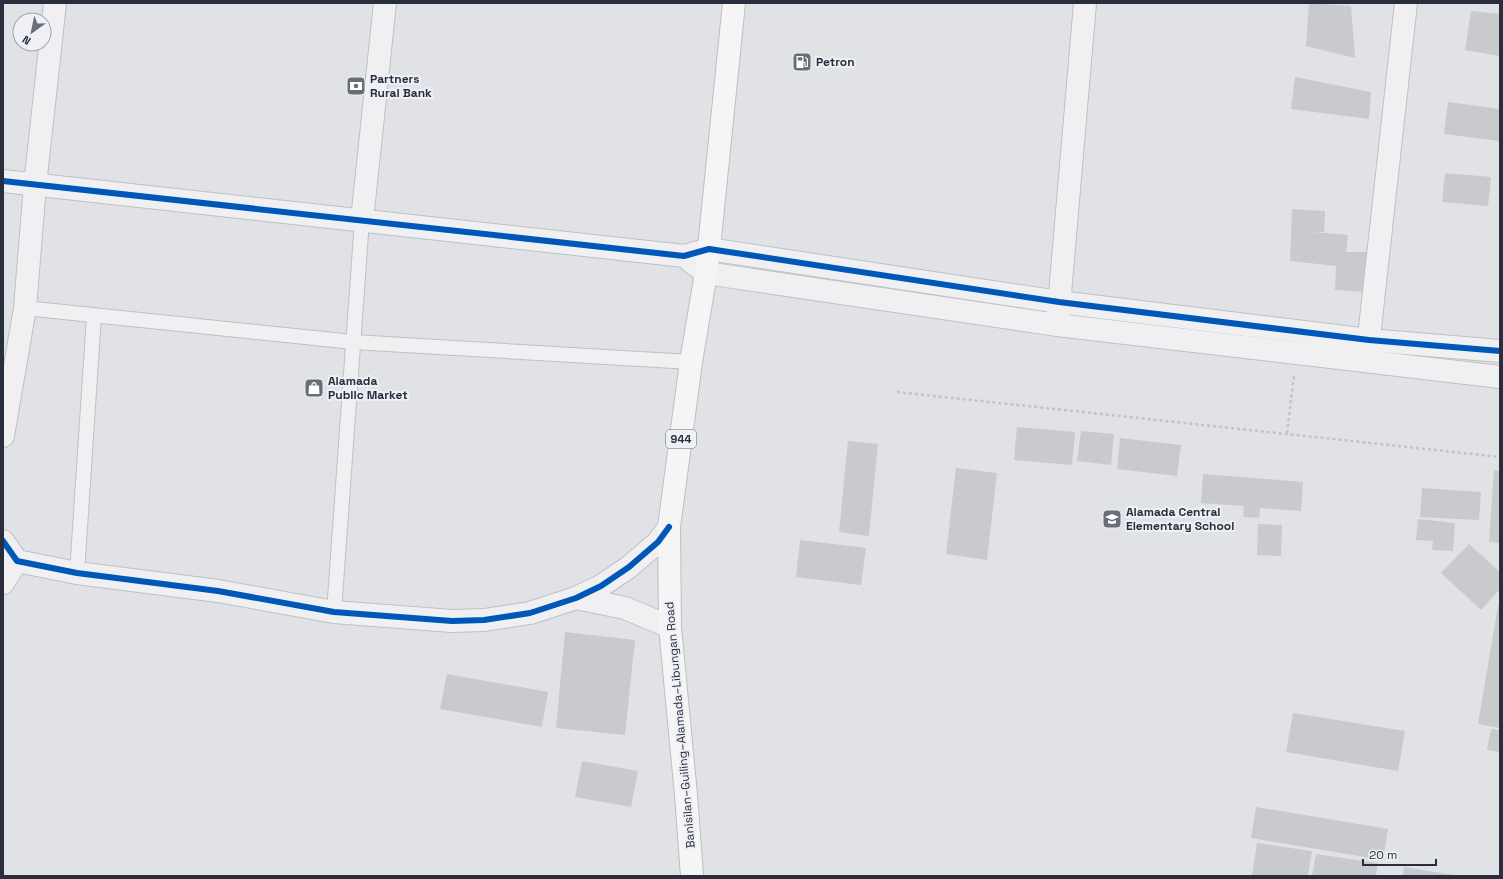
<svg xmlns="http://www.w3.org/2000/svg" width="1503" height="879" font-family="'Space Grotesk',sans-serif">
  <rect width="100%" height="100%" fill="#e1e2e5"/>
  <!-- building -->
  <g fill="#c9cacd">
    <path d="M 1309,3 L 1351,6 L 1355,58 L 1306,46 Z"/>
    <path d="M 1471,11 L 1500,14 L 1500,56 L 1465,50 Z"/>
    <path d="M 1295,77 L 1371,92 L 1369,119 L 1291,109 Z"/>
    <path d="M 1448,102 L 1500,109 L 1500,141 L 1444,134 Z"/>
    <path d="M 1445,173 L 1491,177 L 1488,206 L 1442,202 Z"/>
    <path d="M 1292,209 L 1325,211 L 1324,232 L 1313,232 L 1348,235 L 1346,252 L 1368,252 L 1366,292 L 1335,290 L 1336,266 L 1290,261 Z"/>
    <path d="M 1017,427 L 1075,432 L 1072,465 L 1014,460 Z"/>
    <path d="M 1081,431 L 1114,434 L 1111,465 L 1077,461 Z"/>
    <path d="M 1120,438 L 1181,445 L 1177,476 L 1117,469 Z"/>
    <path d="M 848,441 L 878,444 L 869,536 L 839,532 Z"/>
    <path d="M 956,468 L 997,473 L 987,560 L 946,554 Z"/>
    <path d="M 1494,470 L 1500,471 L 1500,543 L 1489,542 Z"/>
    <path d="M 1203,474 L 1303,482 L 1301,511 L 1260,508 L 1259,518 L 1243,517 L 1244,506 L 1201,503 Z"/>
    <path d="M 1422,488 L 1481,492 L 1479,520 L 1420,517 Z"/>
    <path d="M 1418,519 L 1455,523 L 1453,551 L 1432,550 L 1433,541 L 1416,540 Z"/>
    <path d="M 1258,524 L 1282,525 L 1281,556 L 1257,555 Z"/>
    <path d="M 800,540 L 866,548 L 861,585 L 796,577 Z"/>
    <path d="M 1469,544 L 1500,572 L 1500,589 L 1481,610 L 1441,573 Z"/>
    <path d="M 1498,606 L 1500,606 L 1500,728 L 1478,724 Z"/>
    <path d="M 565,632 L 635,640 L 625,735 L 556,728 Z"/>
    <path d="M 447,674 L 548,692 L 542,727 L 440,709 Z"/>
    <path d="M 1293,713 L 1405,731 L 1398,771 L 1286,752 Z"/>
    <path d="M 1491,729 L 1500,730 L 1500,752 L 1487,750 Z"/>
    <path d="M 582,761 L 638,771 L 631,807 L 575,797 Z"/>
    <path d="M 1256,807 L 1388,829 L 1383,860 L 1251,838 Z"/>
    <path d="M 1257,843 L 1312,851 L 1308,876 L 1252,876 Z"/>
    <path d="M 1316,854 L 1378,863 L 1376,876 L 1312,876 Z"/>
    <path d="M 1404,867 L 1454,875 L 1453,876 L 1403,876 Z"/>
  </g>
  <g fill="none" stroke-linecap="round" stroke-linejoin="round">
    <defs>
      <g id="service">
        <path d="M 25,308 L 353,342 L 691,362"/>
        <path d="M 77,573 L 94,316"/>
        <path d="M 334,612 L 362,220"/>
      </g>
      <g id="minor">
        <path d="M 3,181 L 684,256 L 709,249 L 1059,302 L 1369,340 L 1500,351"/>
        <path d="M 362,220 L 385,3"/>
        <path d="M 691,262 L 706,273 L 1057,325 L 1500,377"/>
        <path d="M 1058,317 L 1085,3"/>
        <path d="M 1367,355 L 1406,3"/>
        <path d="M 3,436 L 25,308 L 35,185 L 55,3"/>
        <path d="M 3,541 L 17,561 L 77,573 L 218,591 L 334,612 L 452,621 L 484,620 L 530,613 L 576,598 L 601,586 L 629,567 L 658,542 L 669,527"/>
        <path d="M 3,583 L 17,561"/>
        <path d="M 576,598 L 625,608 L 670,627"/>
      </g>
      <path id="primary" d="M 692,876 L 686,795 L 670,627 L 669,527 L 691,362 L 707,267 L 734,3"/>
    </defs>
    <!-- service casing -->
    <use href="#service" stroke="#bfc0c3" stroke-width="16"/>
    <!-- minor casing -->
    <use href="#minor" stroke="#bfc0c3" stroke-width="24"/>
    <!-- primary casing -->
    <use href="#primary" stroke="#bdbfc3" stroke-width="24"/>
    <!-- path -->
    <g stroke="#c2c3c9" stroke-width="2.5" stroke-dasharray="3 3" stroke-linecap="butt">
      <path d="M 897,392 L 1500,457"/>
      <path d="M 1287,433 L 1294,376"/>
    </g>
    <!-- service -->
    <use href="#service" stroke="#f0f0f2" stroke-width="14"/>
    <!-- minor -->
    <use href="#minor" stroke="#f0f0f2" stroke-width="22"/>
    <!-- primary -->
    <use href="#primary" stroke="#f5f5f6" stroke-width="22"/>
    <defs>
      <g id="cycleway">
        <path d="M 3,181 L 684,256 L 709,249 L 1059,302 L 1369,340 L 1500,351"/>
        <path d="M 3,541 L 17,561 L 77,573 L 218,591 L 334,612 L 452,621 L 484,620 L 530,613 L 576,598 L 601,586 L 629,567 L 658,542 L 669,527"/>
      </g>
    </defs>
    <!-- cycleway casing -->
    <use href="#cycleway" stroke="#eef0f5" stroke-width="8"/>
    <!-- cycleway -->
    <use href="#cycleway" stroke="#0057b8" stroke-width="6"/>
  </g>
  <!-- icons -->
  <defs>
    <symbol id="fuel-square" viewBox="-11 -11 22 22"><rect x="-9" y="-9" width="18" height="18" rx="4" fill="#696d78" stroke="#eef0f5"/><path d="M-5.5-6h7V0h2V4h1.3V-2.5L3-4.5l.8-.8L6-3V5H2.5V1h-1V6h-7ZM-4.2-4.7v3.2H.2V-4.7Z" fill="#fff"/></symbol>
    <symbol id="bank-square" viewBox="-11 -11 22 22"><rect x="-9" y="-9" width="18" height="18" rx="4" fill="#696d78" stroke="#eef0f5"/><path d="M-6-4H6V4H-6ZM0-2.3a2.3 2.3 0 1 0 0 4.6a2.3 2.3 0 1 0 0-4.6Z" fill="#fff"/></symbol>
    <symbol id="shop-square" viewBox="-11 -11 22 22"><rect x="-9" y="-9" width="18" height="18" rx="4" fill="#696d78" stroke="#eef0f5"/><path d="M-5-2.5h2.3a2.7 3.5 0 0 1 5.4 0H5L5.5 6h-11ZM-1.5-2.5h3a1.5 2.3 0 0 0-3 0Z" fill="#fff"/></symbol>
    <symbol id="school-square" viewBox="-11 -11 22 22"><rect x="-9" y="-9" width="18" height="18" rx="4" fill="#696d78" stroke="#eef0f5"/><path d="M0-5L7-2L0 1L-7-2ZM-4 1L0 2.5L4 1V4Q0 6-4 4Z" fill="#fff"/></symbol>
  </defs>
  <g fill-rule="evenodd">
    <use href="#fuel-square" x="791" y="51" width="22" height="22"/>
    <use href="#bank-square" x="345" y="75" width="22" height="22"/>
    <use href="#shop-square" x="303" y="377" width="22" height="22"/>
    <use href="#school-square" x="1101" y="508" width="22" height="22"/>
  </g>
  <g text-anchor="middle" dominant-baseline="central" stroke-width="4" stroke-linejoin="round" paint-order="stroke">
    <!-- shield labels -->
    <rect fill="#eef0f5" stroke="#646874" stroke-width="1" x="666" y="430" width="30" height="18" rx="3"/>
    <g font-size="11" font-weight="bold" fill="#292e3d">
      <text x="681" y="439">944</text>
    </g>
    <!-- poi labels -->
    <g font-size="12" font-weight="bold" fill="#292e3d" stroke="#eef0f5" text-anchor="start">
      <text x="816" y="62">Petron</text>
      <text x="370" y="79">Partners<tspan x="370" dy="14">Rural Bank</tspan></text>
      <text x="328" y="381">Alamada<tspan x="328" dy="14">Public Market</tspan></text>
      <text x="1126" y="512">Alamada Central<tspan x="1126" dy="14">Elementary School</tspan></text>
    </g>
    <!-- street labels -->
    <g font-size="12" fill="#292e3d" stroke="#eef0f5">
      <text transform="translate(680 725) rotate(-95)">Banisilan–Guiling–Alamada–Libungan Road</text>
    </g>
  </g>
  <!-- border -->
  <rect width="1503" height="879" fill="none" stroke="#292e3d" stroke-width="8"/>
  <!-- north arrow -->
  <g transform="translate(32 32) rotate(213)"><circle r="19" fill="#eef0f5" stroke="#9fa2ab"/>
  <path d="M0-3L7 15L0 10L-7 15Z" fill="#696d78"/>
  <text y="-6" font-size="11" font-weight="bold" text-anchor="middle" fill="#292e3d">N</text>
  </g>
  <!-- scale -->
  <path d="M1363 859v6h73v-6" fill="none" stroke="#292e3d" stroke-width="2"/>
  <text x="1369" y="859" font-size="12" fill="#292e3d" stroke="#eef0f5" stroke-width="3" paint-order="stroke">20 m</text>
</svg>
